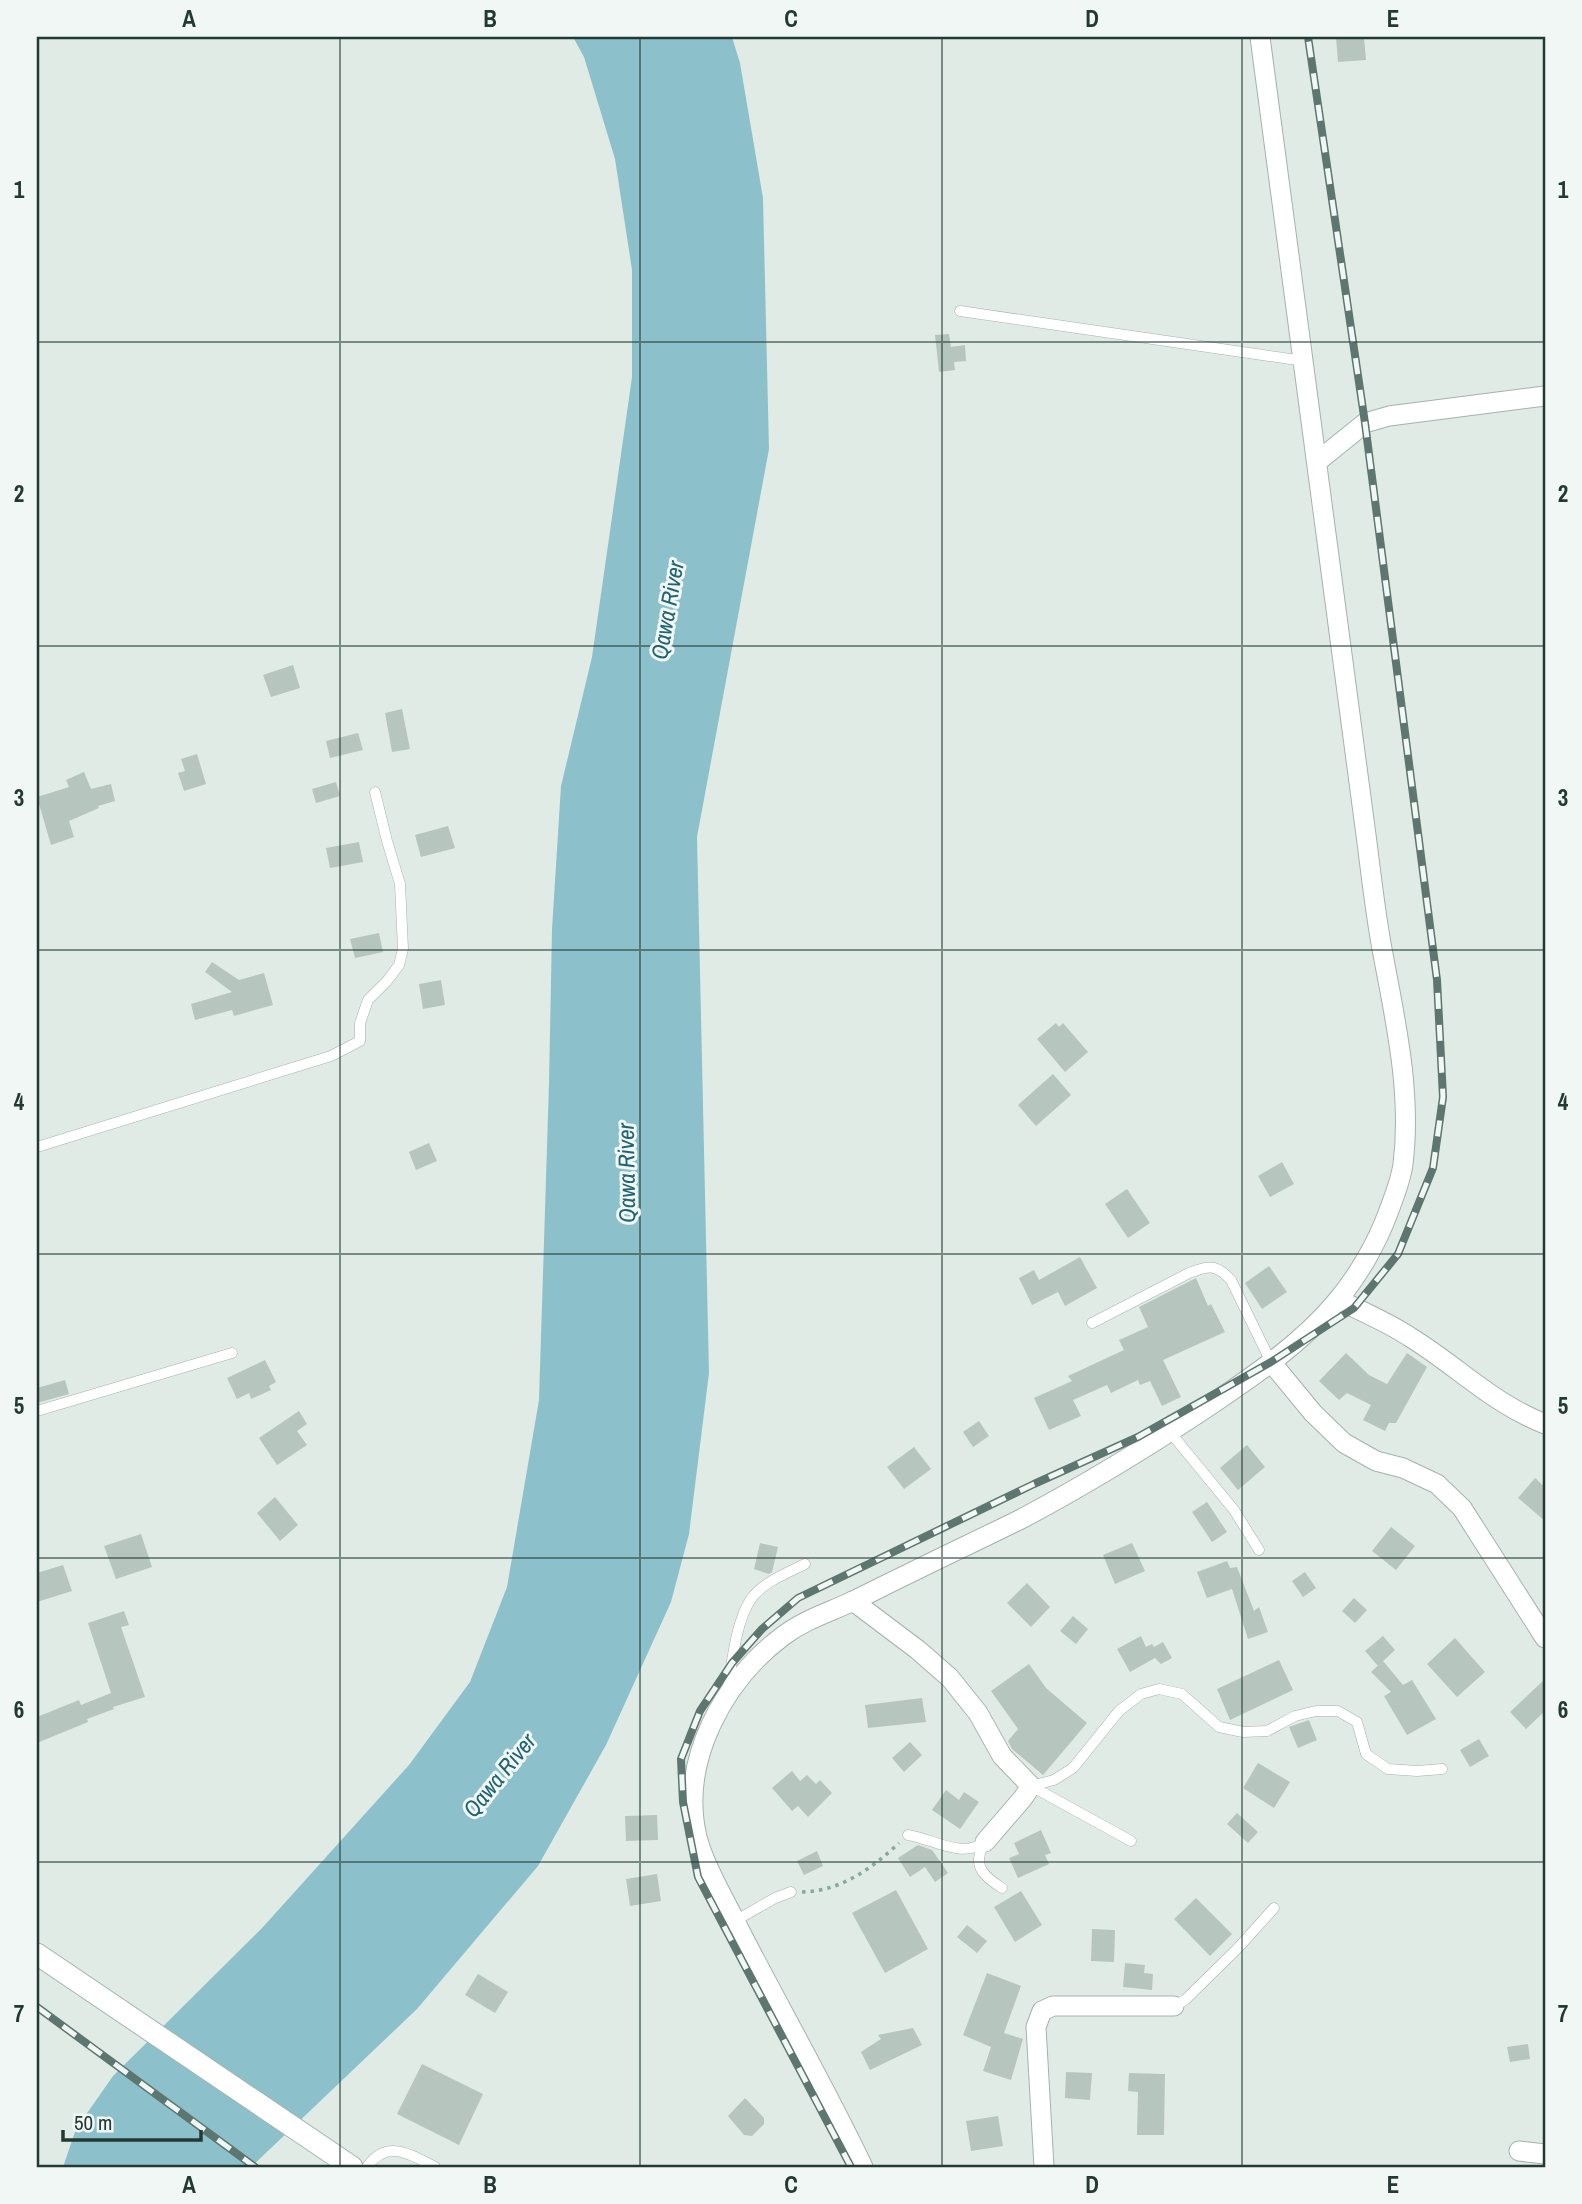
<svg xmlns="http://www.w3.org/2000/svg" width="1582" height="2204" font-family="'Archivo Narrow',sans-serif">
  <rect width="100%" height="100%" fill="#e1ebe6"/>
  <!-- water -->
  <path fill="#8cc1cc" d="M 573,37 L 732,37 L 740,63 L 763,198 L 769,449 L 697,837 L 709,1373 L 689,1534 L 671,1602 L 606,1745 L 538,1866 L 417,2009 L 251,2167 L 63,2167 L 76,2129 L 113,2076 L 263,1927 L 409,1765 L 470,1682 L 507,1587 L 539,1400 L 549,1083 L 552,929 L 561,786 L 592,657 L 632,377 L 632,270 L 615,159 L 584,57 Z"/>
  <!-- building -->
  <g fill="#b7c5bf">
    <path d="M 1336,37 L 1364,37 L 1366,60 L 1338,62 Z"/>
    <path d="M 949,334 L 951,347 L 965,345 L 966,361 L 954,362 L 955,370 L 939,372 L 935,335 Z"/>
    <path d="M 293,665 L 300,688 L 271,697 L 263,675 Z"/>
    <path d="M 402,709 L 410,749 L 392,752 L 385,713 Z"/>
    <path d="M 358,733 L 363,750 L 330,758 L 326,741 Z"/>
    <path d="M 197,754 L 206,784 L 184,791 L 178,773 L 185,771 L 181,759 Z"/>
    <path d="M 84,772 L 91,789 L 111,784 L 115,801 L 98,806 L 99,808 L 69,821 L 74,837 L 51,845 L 37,797 L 69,787 L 66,780 Z"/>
    <path d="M 336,782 L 340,796 L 316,803 L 312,789 Z"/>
    <path d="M 448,826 L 455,848 L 421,857 L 415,835 Z"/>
    <path d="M 359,842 L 363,862 L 330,868 L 326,848 Z"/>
    <path d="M 379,933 L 383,952 L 355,958 L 350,939 Z"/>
    <path d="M 212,962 L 239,980 L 264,973 L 273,1005 L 234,1016 L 232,1010 L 195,1020 L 191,1004 L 232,992 L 205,972 Z"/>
    <path d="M 441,980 L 445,1005 L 423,1009 L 419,984 Z"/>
    <path d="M 1056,1023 L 1059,1027 L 1063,1023 L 1088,1052 L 1065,1072 L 1037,1039 Z"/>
    <path d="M 1053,1074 L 1071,1095 L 1036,1126 L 1018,1105 Z"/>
    <path d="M 429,1143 L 437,1161 L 416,1170 L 409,1152 Z"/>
    <path d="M 1282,1162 L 1294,1184 L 1270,1197 L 1258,1176 Z"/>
    <path d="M 1127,1189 L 1150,1223 L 1128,1238 L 1105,1204 Z"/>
    <path d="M 1080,1257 L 1097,1288 L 1065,1306 L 1058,1292 L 1032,1305 L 1019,1278 L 1034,1270 L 1039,1280 Z"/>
    <path d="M 1269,1266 L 1287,1292 L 1262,1309 L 1245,1283 Z"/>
    <path d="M 1196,1278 L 1208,1306 L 1211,1304 L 1225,1332 L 1163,1360 L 1181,1397 L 1162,1406 L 1150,1381 L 1140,1385 L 1138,1380 L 1111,1393 L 1107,1385 L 1073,1400 L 1081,1416 L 1049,1430 L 1034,1398 L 1072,1381 L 1068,1376 L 1124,1350 L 1119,1340 L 1148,1327 L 1139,1307 Z"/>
    <path d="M 1346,1353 L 1369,1375 L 1387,1384 L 1407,1353 L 1427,1367 L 1396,1423 L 1389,1423 L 1385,1431 L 1363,1420 L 1371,1405 L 1347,1393 L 1339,1400 L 1319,1381 Z"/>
    <path d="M 265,1360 L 276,1382 L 269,1386 L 271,1390 L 251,1399 L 249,1393 L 237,1399 L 227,1378 Z"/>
    <path d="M 65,1380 L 69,1394 L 37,1403 L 37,1388 Z"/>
    <path d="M 299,1411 L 307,1424 L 297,1431 L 307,1445 L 277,1465 L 259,1438 Z"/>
    <path d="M 979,1421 L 989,1436 L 973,1447 L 963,1432 Z"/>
    <path d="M 1247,1445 L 1265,1467 L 1238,1490 L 1220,1468 Z"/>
    <path d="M 914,1447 L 931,1469 L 904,1489 L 887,1467 Z"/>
    <path d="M 1535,1478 L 1545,1487 L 1545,1521 L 1518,1498 Z"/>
    <path d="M 275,1497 L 298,1525 L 280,1541 L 257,1513 Z"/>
    <path d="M 1207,1502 L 1227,1532 L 1212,1542 L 1192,1512 Z"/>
    <path d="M 1391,1527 L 1415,1546 L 1396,1570 L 1372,1551 Z"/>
    <path d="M 141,1534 L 152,1567 L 116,1579 L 104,1546 Z"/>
    <path d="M 760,1543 L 778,1547 L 772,1572 L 769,1574 L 754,1569 Z"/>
    <path d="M 1132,1543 L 1145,1571 L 1115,1584 L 1103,1555 Z"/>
    <path d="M 1227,1561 L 1230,1568 L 1237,1567 L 1254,1611 L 1259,1607 L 1268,1632 L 1248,1639 L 1232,1589 L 1207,1598 L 1197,1572 Z"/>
    <path d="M 63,1565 L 72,1591 L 37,1602 L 37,1573 Z"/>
    <path d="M 1305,1572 L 1316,1588 L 1303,1597 L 1292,1581 Z"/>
    <path d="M 1027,1583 L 1050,1607 L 1031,1627 L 1007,1603 Z"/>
    <path d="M 1354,1598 L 1367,1610 L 1355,1623 L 1342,1611 Z"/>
    <path d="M 124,1611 L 129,1625 L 121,1627 L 145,1697 L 113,1707 L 114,1709 L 87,1719 L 88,1722 L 37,1743 L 37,1717 L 79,1700 L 81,1705 L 111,1693 L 88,1623 Z"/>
    <path d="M 1073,1616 L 1088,1629 L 1076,1644 L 1060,1631 Z"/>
    <path d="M 1141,1636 L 1146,1647 L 1152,1644 L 1154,1647 L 1163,1642 L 1172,1658 L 1161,1664 L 1155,1658 L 1130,1672 L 1117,1649 Z"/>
    <path d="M 1383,1636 L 1395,1650 L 1378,1666 L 1365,1651 Z"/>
    <path d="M 1455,1638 L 1485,1672 L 1457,1697 L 1427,1664 Z"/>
    <path d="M 1279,1660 L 1293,1690 L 1230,1720 L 1217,1689 Z"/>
    <path d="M 1383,1661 L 1403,1685 L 1412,1680 L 1436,1719 L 1407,1735 L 1384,1696 L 1391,1692 L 1371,1672 Z"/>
    <path d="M 1029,1664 L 1046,1688 L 1087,1723 L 1043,1775 L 1012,1749 L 1008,1741 L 1018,1729 L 991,1691 Z"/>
    <path d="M 1545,1679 L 1545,1711 L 1526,1729 L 1510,1712 Z"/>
    <path d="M 922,1698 L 926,1722 L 868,1728 L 865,1705 Z"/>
    <path d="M 1309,1720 L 1317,1740 L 1298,1748 L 1289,1727 Z"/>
    <path d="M 1479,1739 L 1489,1756 L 1470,1767 L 1460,1750 Z"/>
    <path d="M 910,1742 L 922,1755 L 904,1772 L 892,1758 Z"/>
    <path d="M 1258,1763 L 1290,1782 L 1274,1808 L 1243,1788 Z"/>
    <path d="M 792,1771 L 800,1781 L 807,1775 L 816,1784 L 820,1780 L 832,1793 L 808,1817 L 798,1806 L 792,1811 L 772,1788 Z"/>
    <path d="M 946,1790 L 959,1800 L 964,1792 L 979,1802 L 960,1829 L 932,1810 Z"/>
    <path d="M 1237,1813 L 1258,1832 L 1248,1843 L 1227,1824 Z"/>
    <path d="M 657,1815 L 658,1840 L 626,1841 L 625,1816 Z"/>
    <path d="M 1041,1830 L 1051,1853 L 1045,1855 L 1049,1864 L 1018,1878 L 1009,1858 L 1019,1854 L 1014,1843 Z"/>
    <path d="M 918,1845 L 932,1850 L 948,1873 L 935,1882 L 925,1867 L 910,1877 L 898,1858 Z"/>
    <path d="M 817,1851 L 823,1866 L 804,1875 L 797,1861 Z"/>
    <path d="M 657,1874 L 661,1901 L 630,1906 L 626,1879 Z"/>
    <path d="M 896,1890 L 928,1949 L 885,1973 L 852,1913 Z"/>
    <path d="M 1021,1891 L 1042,1925 L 1015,1942 L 994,1907 Z"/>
    <path d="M 1196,1898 L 1232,1934 L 1210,1956 L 1174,1919 Z"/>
    <path d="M 967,1925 L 987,1941 L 977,1953 L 957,1937 Z"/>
    <path d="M 1092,1929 L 1115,1930 L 1114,1962 L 1091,1961 Z"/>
    <path d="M 1125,1963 L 1145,1965 L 1144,1973 L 1153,1974 L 1152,1990 L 1123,1987 Z"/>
    <path d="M 987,1973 L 1021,1986 L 1004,2033 L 1023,2039 L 1011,2080 L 983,2071 L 991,2047 L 963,2035 Z"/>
    <path d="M 478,1974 L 508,1992 L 495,2013 L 465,1995 Z"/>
    <path d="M 913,2028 L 922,2045 L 870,2070 L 861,2052 L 881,2039 L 878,2035 Z"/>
    <path d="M 1528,2044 L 1530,2059 L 1510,2062 L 1507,2047 Z"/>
    <path d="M 422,2064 L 483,2094 L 459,2145 L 397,2114 Z"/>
    <path d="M 1066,2072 L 1092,2073 L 1090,2100 L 1065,2098 Z"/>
    <path d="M 1129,2073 L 1165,2074 L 1164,2135 L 1137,2135 L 1138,2092 L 1128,2091 Z"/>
    <path d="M 745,2098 L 764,2118 L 764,2124 L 752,2136 L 744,2135 L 728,2116 Z"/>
    <path d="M 998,2116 L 1003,2146 L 971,2151 L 966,2121 Z"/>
  </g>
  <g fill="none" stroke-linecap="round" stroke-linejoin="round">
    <defs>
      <g id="service">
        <path d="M 960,311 L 1304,361"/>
        <path d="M 37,1147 L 331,1056 L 360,1041 L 360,1023 L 368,1000 L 387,981 L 399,965 L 403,949 L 400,884 L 387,841 L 375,792"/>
        <path d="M 1092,1323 L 1189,1273 C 1209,1265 1216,1264 1231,1280 L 1271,1362"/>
        <path d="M 37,1411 L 232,1353"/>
        <path d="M 1170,1432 L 1234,1510 L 1259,1550"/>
        <path d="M 728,1688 C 732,1662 736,1621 751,1599 C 763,1582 787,1573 805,1564"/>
        <path d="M 1031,1786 L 1054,1780 L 1073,1768 L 1119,1711 L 1141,1694 L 1159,1689 L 1182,1694 L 1219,1727 L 1243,1732 L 1267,1731 L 1295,1716 L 1316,1711 L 1338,1711 L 1357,1722 L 1366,1754 L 1388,1769 L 1417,1771 L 1442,1769"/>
        <path d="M 1031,1786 L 1131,1841"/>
        <path d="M 908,1835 C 933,1839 962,1859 985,1842"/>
        <path d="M 983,1846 C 972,1867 985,1877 1002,1888"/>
        <path d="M 735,1921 L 775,1898 L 791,1892"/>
        <path d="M 1174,2006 L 1185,2000 L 1238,1948 L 1274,1908"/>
        <path d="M 367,2167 C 387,2138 411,2155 435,2167"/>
      </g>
      <g id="minor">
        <path d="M 1318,461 L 1365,423 L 1389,416 L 1545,396"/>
        <path d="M 1339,1300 C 1363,1312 1387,1322 1410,1337 C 1457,1366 1492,1403 1545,1424"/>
        <path d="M 1271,1362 L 1313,1413 L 1344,1443 L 1376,1461 L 1403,1468 L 1437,1484 L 1462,1508 L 1545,1638"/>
        <path d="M 853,1601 L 918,1650 L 950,1678 L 978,1713 L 1002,1756 L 1031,1786 L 1023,1798 L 985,1842"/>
        <path d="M 1519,2151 L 1545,2154"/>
        <path d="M 863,2167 C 825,2087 780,2009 739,1929 C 726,1902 704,1865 697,1837 C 679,1761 724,1680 783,1636 C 804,1620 827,1613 851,1602 C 870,1593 889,1583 908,1574 C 946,1555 985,1537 1023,1518 C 1087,1484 1149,1446 1209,1406 C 1255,1375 1302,1343 1337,1301 C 1358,1276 1377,1243 1388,1213 C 1394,1197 1401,1180 1403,1164 C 1412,1092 1395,1019 1382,949 C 1375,911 1371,873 1366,835 C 1332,569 1296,303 1260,37"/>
        <path d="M 1044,2167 L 1036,2027 L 1042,2011 L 1053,2006 L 1174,2006"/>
      </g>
      <path id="secondary" d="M 37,1954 L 352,2167"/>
    </defs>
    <!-- service casing -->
    <use href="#service" stroke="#a4b2ad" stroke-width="11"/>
    <!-- minor casing -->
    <use href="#minor" stroke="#a4b2ad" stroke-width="21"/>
    <!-- secondary casing -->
    <use href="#secondary" stroke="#a1b5ae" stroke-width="23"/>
    <!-- path -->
    <path stroke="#83aca0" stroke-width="3.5" stroke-dasharray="3.5 5" stroke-linecap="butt" d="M 802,1892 C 841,1891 871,1869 899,1843"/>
    <!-- service -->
    <use href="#service" stroke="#fff" stroke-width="10"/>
    <!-- minor -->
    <use href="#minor" stroke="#fff" stroke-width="19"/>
    <!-- secondary -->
    <use href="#secondary" stroke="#fff" stroke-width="21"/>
    <defs>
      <g id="rail">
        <path d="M 37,2007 L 255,2167"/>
        <path d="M 851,2167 L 698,1877 L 683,1802 L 681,1759 L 700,1711 L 732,1663 L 762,1629 L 798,1598 L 1034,1484 L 1138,1437 L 1271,1362 L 1354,1308 L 1398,1254 L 1433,1168 L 1443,1097 L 1437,980 L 1365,423 L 1308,37"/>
      </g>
    </defs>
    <!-- rail casing -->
    <use href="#rail" stroke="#5d766f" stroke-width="8"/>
    <!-- rail -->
    <use href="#rail" stroke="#f1f7f4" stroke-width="5" stroke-dasharray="16" stroke-linecap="butt"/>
  </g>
  <!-- grid -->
  <path fill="none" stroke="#233a34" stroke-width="2" stroke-opacity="0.55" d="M 340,37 L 340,2167M 640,37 L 640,2167M 942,37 L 942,2167M 1242,37 L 1242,2167M 37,342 L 1545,342M 37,646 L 1545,646M 37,950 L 1545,950M 37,1254 L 1545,1254M 37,1558 L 1545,1558M 37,1862 L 1545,1862"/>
  <g text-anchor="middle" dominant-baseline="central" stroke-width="6" stroke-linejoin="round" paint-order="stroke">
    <!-- water labels -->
    <g font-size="23" font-style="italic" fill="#216372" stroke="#f1f7f4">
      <text transform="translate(667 610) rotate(-80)">Qawa River</text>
      <text transform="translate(626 1173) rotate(-91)">Qawa River</text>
      <text transform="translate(499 1775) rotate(-51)">Qawa River</text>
    </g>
  </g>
  <!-- border -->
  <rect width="1582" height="2204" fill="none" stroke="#f1f7f4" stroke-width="77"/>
  <!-- scale -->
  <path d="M63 2130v10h138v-10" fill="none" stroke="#233a34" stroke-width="3.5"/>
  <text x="74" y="2130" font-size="21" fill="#233a34" stroke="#f1f7f4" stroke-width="5" paint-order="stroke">50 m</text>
  <rect x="38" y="38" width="1506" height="2128" fill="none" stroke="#233a34" stroke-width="2.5"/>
  <g font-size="23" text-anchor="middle" font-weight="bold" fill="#233a34">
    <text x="189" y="27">A</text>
    <text x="490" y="27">B</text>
    <text x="791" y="27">C</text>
    <text x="1092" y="27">D</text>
    <text x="1393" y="27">E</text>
    <text x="19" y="198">1</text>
    <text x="1563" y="198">1</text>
    <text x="19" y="502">2</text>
    <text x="1563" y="502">2</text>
    <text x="19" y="806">3</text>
    <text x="1563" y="806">3</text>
    <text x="19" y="1110">4</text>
    <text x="1563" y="1110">4</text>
    <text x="19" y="1414">5</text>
    <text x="1563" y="1414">5</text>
    <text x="19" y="1718">6</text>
    <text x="1563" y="1718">6</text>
    <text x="19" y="2022">7</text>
    <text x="1563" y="2022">7</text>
    <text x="189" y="2193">A</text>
    <text x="490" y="2193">B</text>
    <text x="791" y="2193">C</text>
    <text x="1092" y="2193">D</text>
    <text x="1393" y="2193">E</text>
  </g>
</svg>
